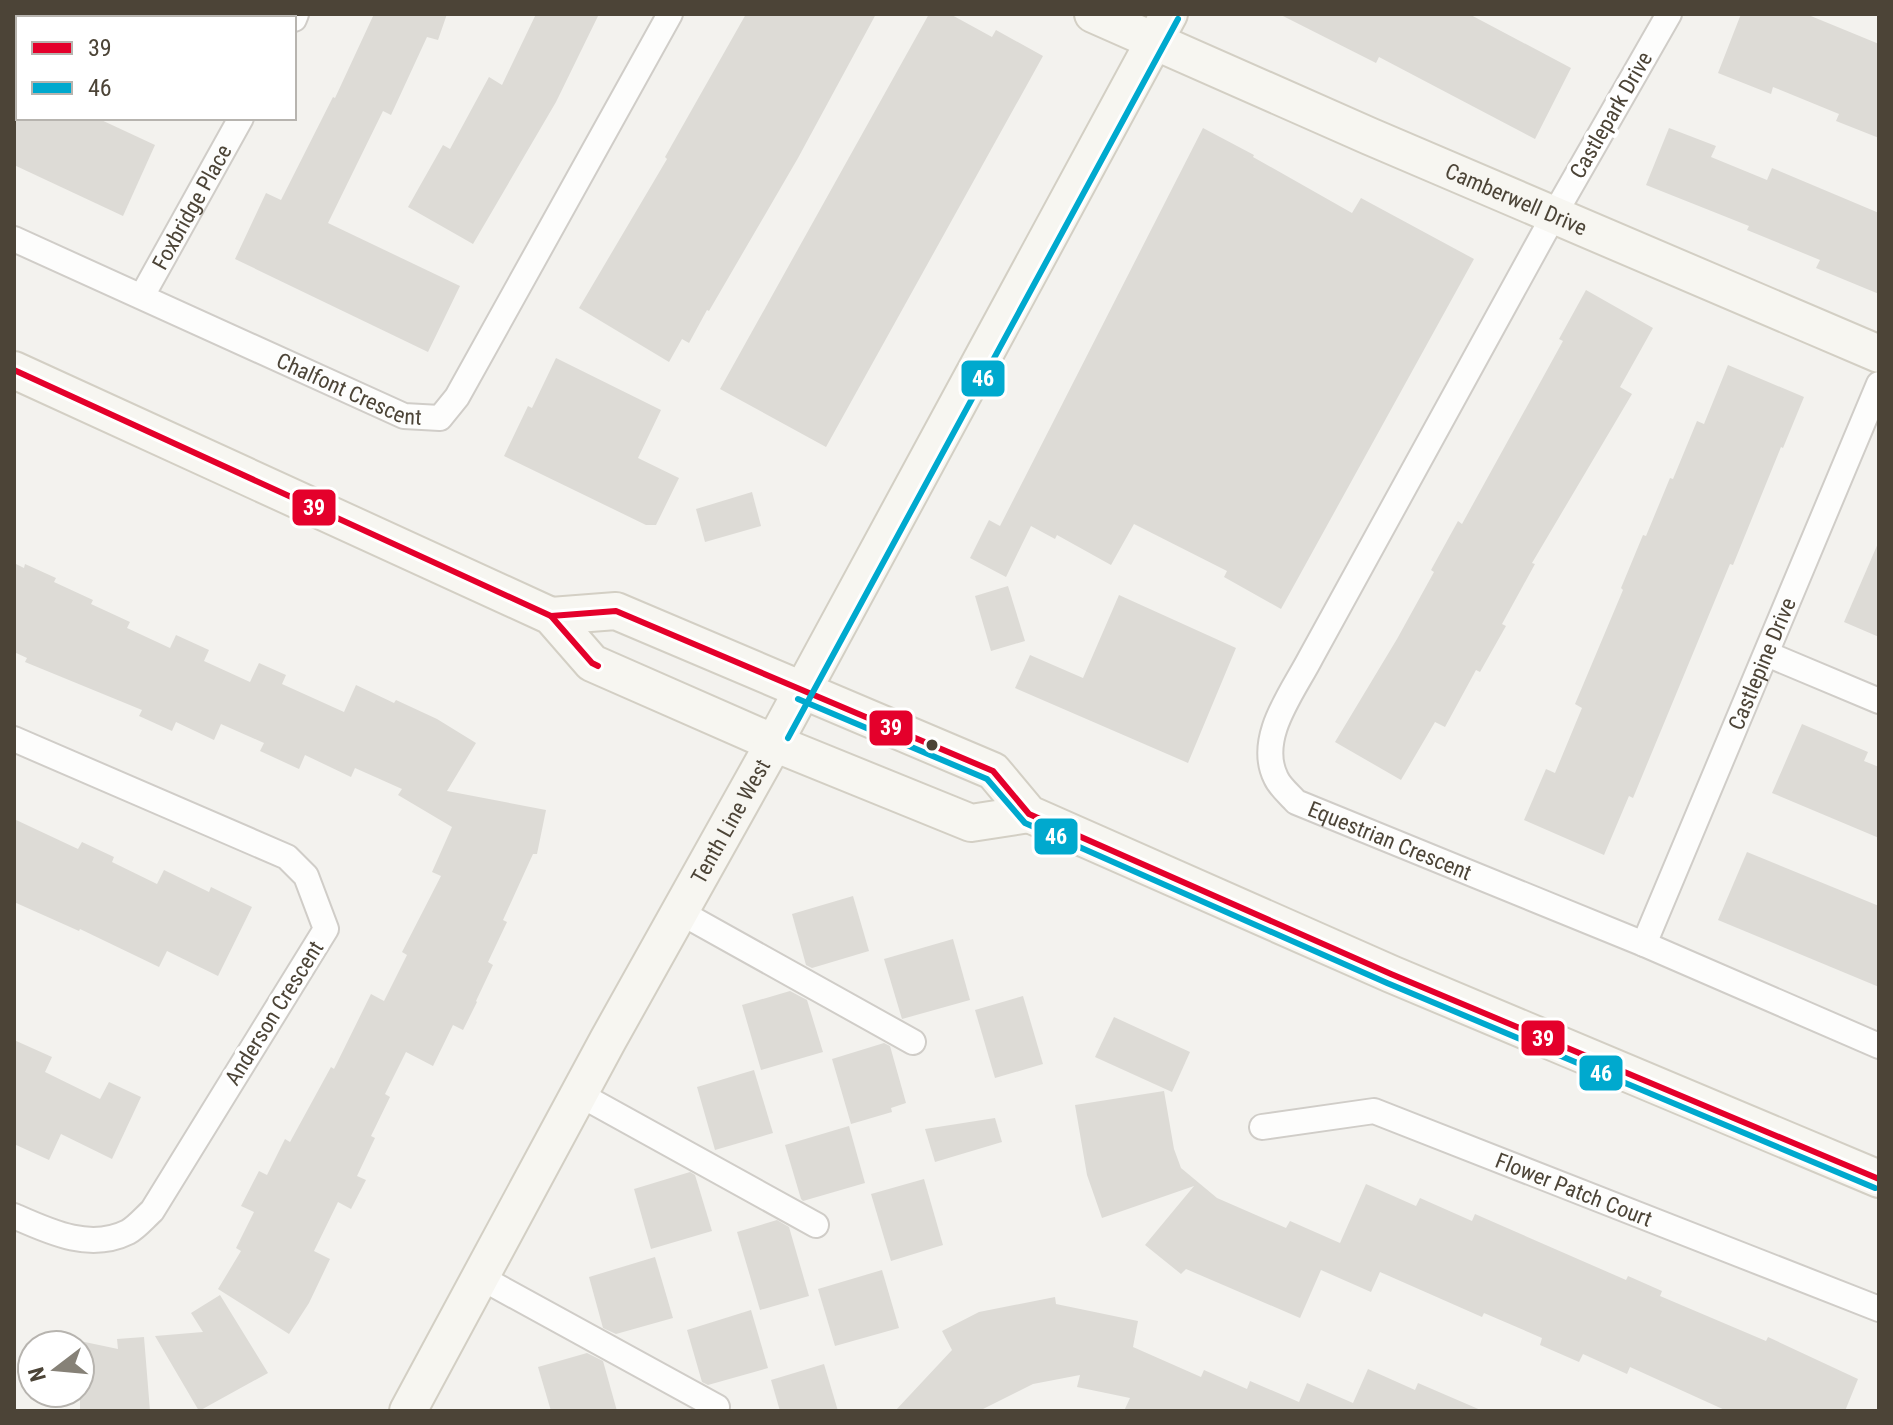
<svg xmlns="http://www.w3.org/2000/svg" width="1893" height="1425" font-family="'Roboto Condensed',sans-serif">
  <rect width="100%" height="100%" fill="#f3f2ee"/>
  <!-- building -->
  <g fill="#dddbd6">
    <path d="M 374,14 L 447,14 L 438,40 L 427,37 L 391,115 L 383,111 L 328,223 L 460,286 L 428,352 L 235,259 L 266,193 L 281,200 L 333,97 L 335,98 Z"/>
    <path d="M 536,14 L 599,14 L 556,102 L 473,244 L 408,207 L 443,145 L 450,149 L 489,77 L 502,85 Z"/>
    <path d="M 746,14 L 876,14 L 798,158 L 709,311 L 707,310 L 689,343 L 682,339 L 669,362 L 579,308 L 667,159 L 665,157 Z"/>
    <path d="M 929,14 L 950,14 L 992,37 L 996,30 L 1043,56 L 826,447 L 720,389 Z"/>
    <path d="M 1279,14 L 1469,14 L 1571,68 L 1535,139 L 1379,57 L 1376,63 Z"/>
    <path d="M 1741,14 L 1806,14 L 1879,44 L 1879,138 L 1836,121 L 1839,114 L 1773,87 L 1771,94 L 1718,73 Z"/>
    <path d="M 14,118 L 97,118 L 155,145 L 123,216 L 14,165 Z"/>
    <path d="M 1203,128 L 1254,155 L 1253,157 L 1352,213 L 1361,198 L 1474,259 L 1281,609 L 1224,577 L 1227,571 L 1134,524 L 1111,565 L 1057,535 L 1055,539 L 1031,526 L 1006,577 L 970,558 L 989,520 L 1000,526 Z"/>
    <path d="M 1669,128 L 1716,146 L 1711,157 L 1767,180 L 1772,168 L 1879,213 L 1879,294 L 1816,268 L 1820,260 L 1747,230 L 1749,226 L 1646,185 Z"/>
    <path d="M 1586,290 L 1653,328 L 1620,387 L 1632,394 L 1532,563 L 1535,564 L 1502,624 L 1506,626 L 1480,672 L 1476,670 L 1445,727 L 1435,722 L 1401,780 L 1335,742 L 1397,639 L 1434,572 L 1431,570 L 1458,521 L 1462,524 L 1563,341 L 1559,339 Z"/>
    <path d="M 556,358 L 661,410 L 638,458 L 679,478 L 656,525 L 646,525 L 504,456 L 528,406 L 532,408 Z"/>
    <path d="M 1728,365 L 1804,397 L 1783,448 L 1781,447 L 1733,565 L 1730,564 L 1633,798 L 1629,796 L 1604,855 L 1524,820 L 1546,769 L 1555,773 L 1582,708 L 1575,704 L 1623,590 L 1621,588 L 1643,535 L 1646,536 L 1670,478 L 1673,479 L 1697,421 L 1704,424 Z"/>
    <path d="M 752,492 L 761,526 L 705,542 L 696,509 Z"/>
    <path d="M 1879,541 L 1879,637 L 1844,622 Z"/>
    <path d="M 14,563 L 24,568 L 25,564 L 56,578 L 54,582 L 93,600 L 91,604 L 130,622 L 127,628 L 170,648 L 176,635 L 209,650 L 204,661 L 250,682 L 259,663 L 286,675 L 282,684 L 344,712 L 356,685 L 394,703 L 396,700 L 437,719 L 476,743 L 447,791 L 546,810 L 537,854 L 533,854 L 503,920 L 507,922 L 488,962 L 493,965 L 476,1001 L 477,1002 L 463,1030 L 453,1025 L 433,1066 L 406,1052 L 385,1094 L 390,1097 L 371,1136 L 375,1138 L 357,1176 L 366,1180 L 351,1209 L 338,1202 L 314,1251 L 330,1259 L 309,1303 L 289,1334 L 218,1289 L 241,1251 L 236,1248 L 254,1212 L 241,1206 L 259,1171 L 267,1175 L 285,1139 L 290,1142 L 331,1067 L 334,1069 L 371,994 L 384,1001 L 407,955 L 402,952 L 441,876 L 432,872 L 452,827 L 398,795 L 402,789 L 355,768 L 351,777 L 305,755 L 299,769 L 260,751 L 264,743 L 221,724 L 214,740 L 176,722 L 172,731 L 139,716 L 142,710 L 25,662 L 27,658 L 14,652 Z"/>
    <path d="M 1008,586 L 1025,641 L 991,651 L 975,596 Z"/>
    <path d="M 1119,595 L 1236,648 L 1188,763 L 1015,688 L 1030,655 L 1083,678 Z"/>
    <path d="M 1802,724 L 1868,752 L 1864,761 L 1879,767 L 1879,838 L 1772,793 Z"/>
    <path d="M 14,819 L 78,849 L 82,842 L 114,857 L 112,862 L 157,884 L 164,870 L 209,892 L 211,887 L 252,907 L 218,976 L 167,951 L 159,967 L 80,929 L 79,931 L 14,902 Z"/>
    <path d="M 1747,852 L 1879,906 L 1879,987 L 1718,920 Z"/>
    <path d="M 853,896 L 869,951 L 812,968 L 806,965 L 792,914 Z"/>
    <path d="M 953,939 L 970,1000 L 902,1019 L 884,959 Z"/>
    <path d="M 790,991 L 807,1000 L 823,1052 L 761,1070 L 742,1005 Z"/>
    <path d="M 1023,996 L 1043,1064 L 995,1078 L 975,1010 Z"/>
    <path d="M 1114,1017 L 1190,1052 L 1172,1092 L 1095,1057 Z"/>
    <path d="M 14,1040 L 52,1057 L 45,1072 L 100,1099 L 109,1082 L 141,1097 L 112,1159 L 61,1134 L 49,1160 L 14,1144 Z"/>
    <path d="M 884,1043 L 890,1046 L 906,1103 L 891,1108 L 892,1112 L 851,1124 L 832,1059 Z"/>
    <path d="M 754,1070 L 773,1133 L 715,1150 L 697,1087 Z"/>
    <path d="M 1164,1091 L 1174,1149 L 1181,1168 L 1217,1198 L 1286,1228 L 1290,1221 L 1340,1243 L 1366,1184 L 1416,1206 L 1420,1198 L 1472,1221 L 1475,1214 L 1626,1280 L 1628,1276 L 1662,1291 L 1660,1296 L 1766,1341 L 1768,1337 L 1858,1379 L 1845,1411 L 1727,1411 L 1630,1367 L 1627,1374 L 1583,1354 L 1579,1362 L 1540,1345 L 1542,1338 L 1484,1313 L 1482,1317 L 1380,1272 L 1371,1292 L 1321,1270 L 1300,1318 L 1186,1269 L 1181,1274 L 1145,1245 L 1194,1186 L 1102,1218 L 1087,1175 L 1075,1105 Z"/>
    <path d="M 995,1118 L 1002,1142 L 935,1162 L 925,1129 Z"/>
    <path d="M 849,1126 L 865,1183 L 803,1201 L 801,1199 L 785,1145 Z"/>
    <path d="M 690,1172 L 695,1175 L 712,1231 L 651,1249 L 634,1189 Z"/>
    <path d="M 924,1179 L 943,1245 L 891,1261 L 871,1194 Z"/>
    <path d="M 777,1220 L 789,1227 L 809,1296 L 760,1310 L 737,1232 Z"/>
    <path d="M 655,1257 L 673,1318 L 616,1334 L 603,1328 L 589,1277 Z"/>
    <path d="M 882,1270 L 899,1328 L 835,1346 L 818,1289 Z"/>
    <path d="M 220,1295 L 268,1373 L 199,1411 L 155,1336 L 203,1332 L 191,1313 Z"/>
    <path d="M 1055,1297 L 1056,1304 L 1138,1321 L 1133,1347 L 1201,1377 L 1204,1370 L 1247,1389 L 1250,1381 L 1299,1402 L 1307,1383 L 1353,1403 L 1368,1369 L 1415,1390 L 1418,1383 L 1483,1411 L 1124,1411 L 1130,1398 L 1077,1387 L 1080,1375 L 1033,1384 L 979,1411 L 895,1411 L 952,1350 L 942,1331 L 979,1312 Z"/>
    <path d="M 751,1310 L 768,1368 L 708,1385 L 702,1382 L 687,1330 Z"/>
    <path d="M 144,1337 L 150,1411 L 80,1411 L 80,1341 L 118,1349 L 117,1339 Z"/>
    <path d="M 587,1353 L 603,1361 L 617,1411 L 551,1411 L 538,1367 Z"/>
    <path d="M 824,1364 L 838,1411 L 780,1411 L 771,1380 Z"/>
  </g>
  <g fill="none" stroke-linecap="round" stroke-linejoin="round">
    <defs>
      <g id="street">
        <path id="s1" d="M 1669,14 L 1554,215 L 1311,657 C 1293,692 1256,738 1276,778 C 1280,787 1290,795 1296,802 L 1644,944 L 1879,1046"/>
        <path d="M 294,19 L 296,14"/>
        <path id="s2" d="M 14,239 L 404,416 L 440,418 L 457,397 L 670,14"/>
        <path id="s3" d="M 142,296 L 241,118"/>
        <path d="M 1767,654 L 1879,701"/>
        <path d="M 14,739 L 287,857 L 306,876 L 326,929 L 152,1211 C 145,1217 137,1227 128,1232 C 90,1251 50,1232 14,1216"/>
        <path d="M 680,912 L 913,1042"/>
        <path id="s4" d="M 1644,944 L 1879,384"/>
        <path d="M 579,1094 L 816,1225"/>
        <path id="s5" d="M 1262,1127 L 1374,1111 L 1879,1309"/>
        <path d="M 480,1277 L 717,1407"/>
      </g>
      <g id="secondary">
        <path id="s6" d="M 1093,14 L 1369,136 L 1879,354"/>
        <path d="M 14,370 L 551,616 L 592,663 L 774,743 L 971,823 L 1029,814"/>
        <path d="M 551,616 L 616,611 L 993,771 L 1029,814 L 1391,974 L 1879,1179"/>
        <path id="s7" d="M 408,1411 L 608,1040 L 774,743 L 1169,14"/>
      </g>
    </defs>
    <!-- street casing -->
    <use href="#street" stroke="#d0cdc8" stroke-width="28"/>
    <!-- secondary casing -->
    <use href="#secondary" stroke="#d3cfc4" stroke-width="40"/>
    <!-- street -->
    <use href="#street" stroke="#fdfdfc" stroke-width="24"/>
    <!-- secondary -->
    <use href="#secondary" stroke="#f7f6f1" stroke-width="36"/>
    <defs>
      <g id="bus-1">
        <path d="M 14,370 L 551,616 L 592,663 L 598,666"/>
        <path d="M 551,616 L 616,611 L 993,771 L 1029,814 L 1391,974 L 1879,1179"/>
      </g>
      <g id="bus-2">
        <path d="M 798,699 L 987,779 L 1025,823 L 1387,983 L 1875,1188"/>
        <path d="M 788,738 L 1178,19"/>
      </g>
    </defs>
    <!-- bus-1 casing -->
    <use href="#bus-1" stroke="#fff" stroke-width="12"/>
    <!-- bus-2 casing -->
    <use href="#bus-2" stroke="#fff" stroke-width="12"/>
    <!-- bus-1 -->
    <use href="#bus-1" stroke="#e4002b" stroke-width="6"/>
    <!-- bus-2 -->
    <use href="#bus-2" stroke="#00a9ce" stroke-width="6"/>
  </g>
  <!-- markers -->
  <circle fill="#4c4437" stroke="#fff" stroke-width="3" cx="932" cy="745" r="7"/>
  <g text-anchor="middle" dominant-baseline="central" stroke-width="8" stroke-linejoin="round" paint-order="stroke">
    <!-- street labels -->
    <g font-size="22" fill="#4c4437" stroke="#fff">
      <text transform="translate(1611 115) rotate(-60)">Castlepark Drive</text>
      <text stroke="none"><textPath href="#s6" startOffset="462">Camberwell Drive</textPath></text>
      <text stroke="none"><textPath href="#s3" startOffset="102">Foxbridge Place</textPath></text>
      <text stroke="none"><textPath href="#s2" startOffset="368">Chalfont Crescent</textPath></text>
      <text stroke="none"><textPath href="#s4" startOffset="304">Castlepine Drive</textPath></text>
      <text stroke="none"><textPath href="#s7" startOffset="672">Tenth Line West</textPath></text>
      <text stroke="none"><textPath href="#s1" startOffset="1000">Equestrian Crescent</textPath></text>
      <text transform="translate(274 1013) rotate(-58)">Anderson Crescent</text>
      <text stroke="none"><textPath href="#s5" startOffset="328">Flower Patch Court</textPath></text>
    </g>
  </g>
  <g stroke="#fff" stroke-width="3">
    <rect x="960" y="359" width="46" height="39" rx="8" fill="#00a9ce"/>
    <rect x="291" y="488" width="46" height="39" rx="8" fill="#e4002b"/>
    <rect x="868" y="709" width="46" height="38" rx="8" fill="#e4002b"/>
    <rect x="1033" y="817" width="46" height="39" rx="8" fill="#00a9ce"/>
    <rect x="1520" y="1019" width="46" height="38" rx="8" fill="#e4002b"/>
    <rect x="1578" y="1054" width="46" height="38" rx="8" fill="#00a9ce"/>
  </g>
  <g font-size="22" text-anchor="middle" font-weight="bold" fill="#fff">
    <text x="983" y="386">46</text>
    <text x="314" y="515">39</text>
    <text x="891" y="735">39</text>
    <text x="1056" y="844">46</text>
    <text x="1543" y="1046">39</text>
    <text x="1601" y="1081">46</text>
  </g>
  <!-- border -->
  <rect width="1893" height="1425" fill="none" stroke="#4c4437" stroke-width="32"/>
  <!-- legend -->
  <rect x="16" y="16" width="280" height="104" fill="#ffffff" stroke="#b7b4af" stroke-width="2"/>
  <rect x="32" y="42" width="40" height="12" fill="#e4002b" stroke="#b7b4af" stroke-width="2"/>
  <text x="88" y="56" font-size="24" fill="#4c4437">39</text>
  <rect x="32" y="82" width="40" height="12" fill="#00a9ce" stroke="#b7b4af" stroke-width="2"/>
  <text x="88" y="96" font-size="24" fill="#4c4437">46</text>
  <!-- north arrow -->
  <g transform="translate(56 1369) rotate(254)"><circle r="38" fill="#ffffff" stroke="#b7b4af" stroke-width="2"/>
  <path d="M0-6L14 30L0 20L-14 30Z" fill="#868177"/>
  <text y="-12" font-size="22" font-weight="bold" text-anchor="middle" fill="#4c4437">N</text>
  </g>
</svg>
